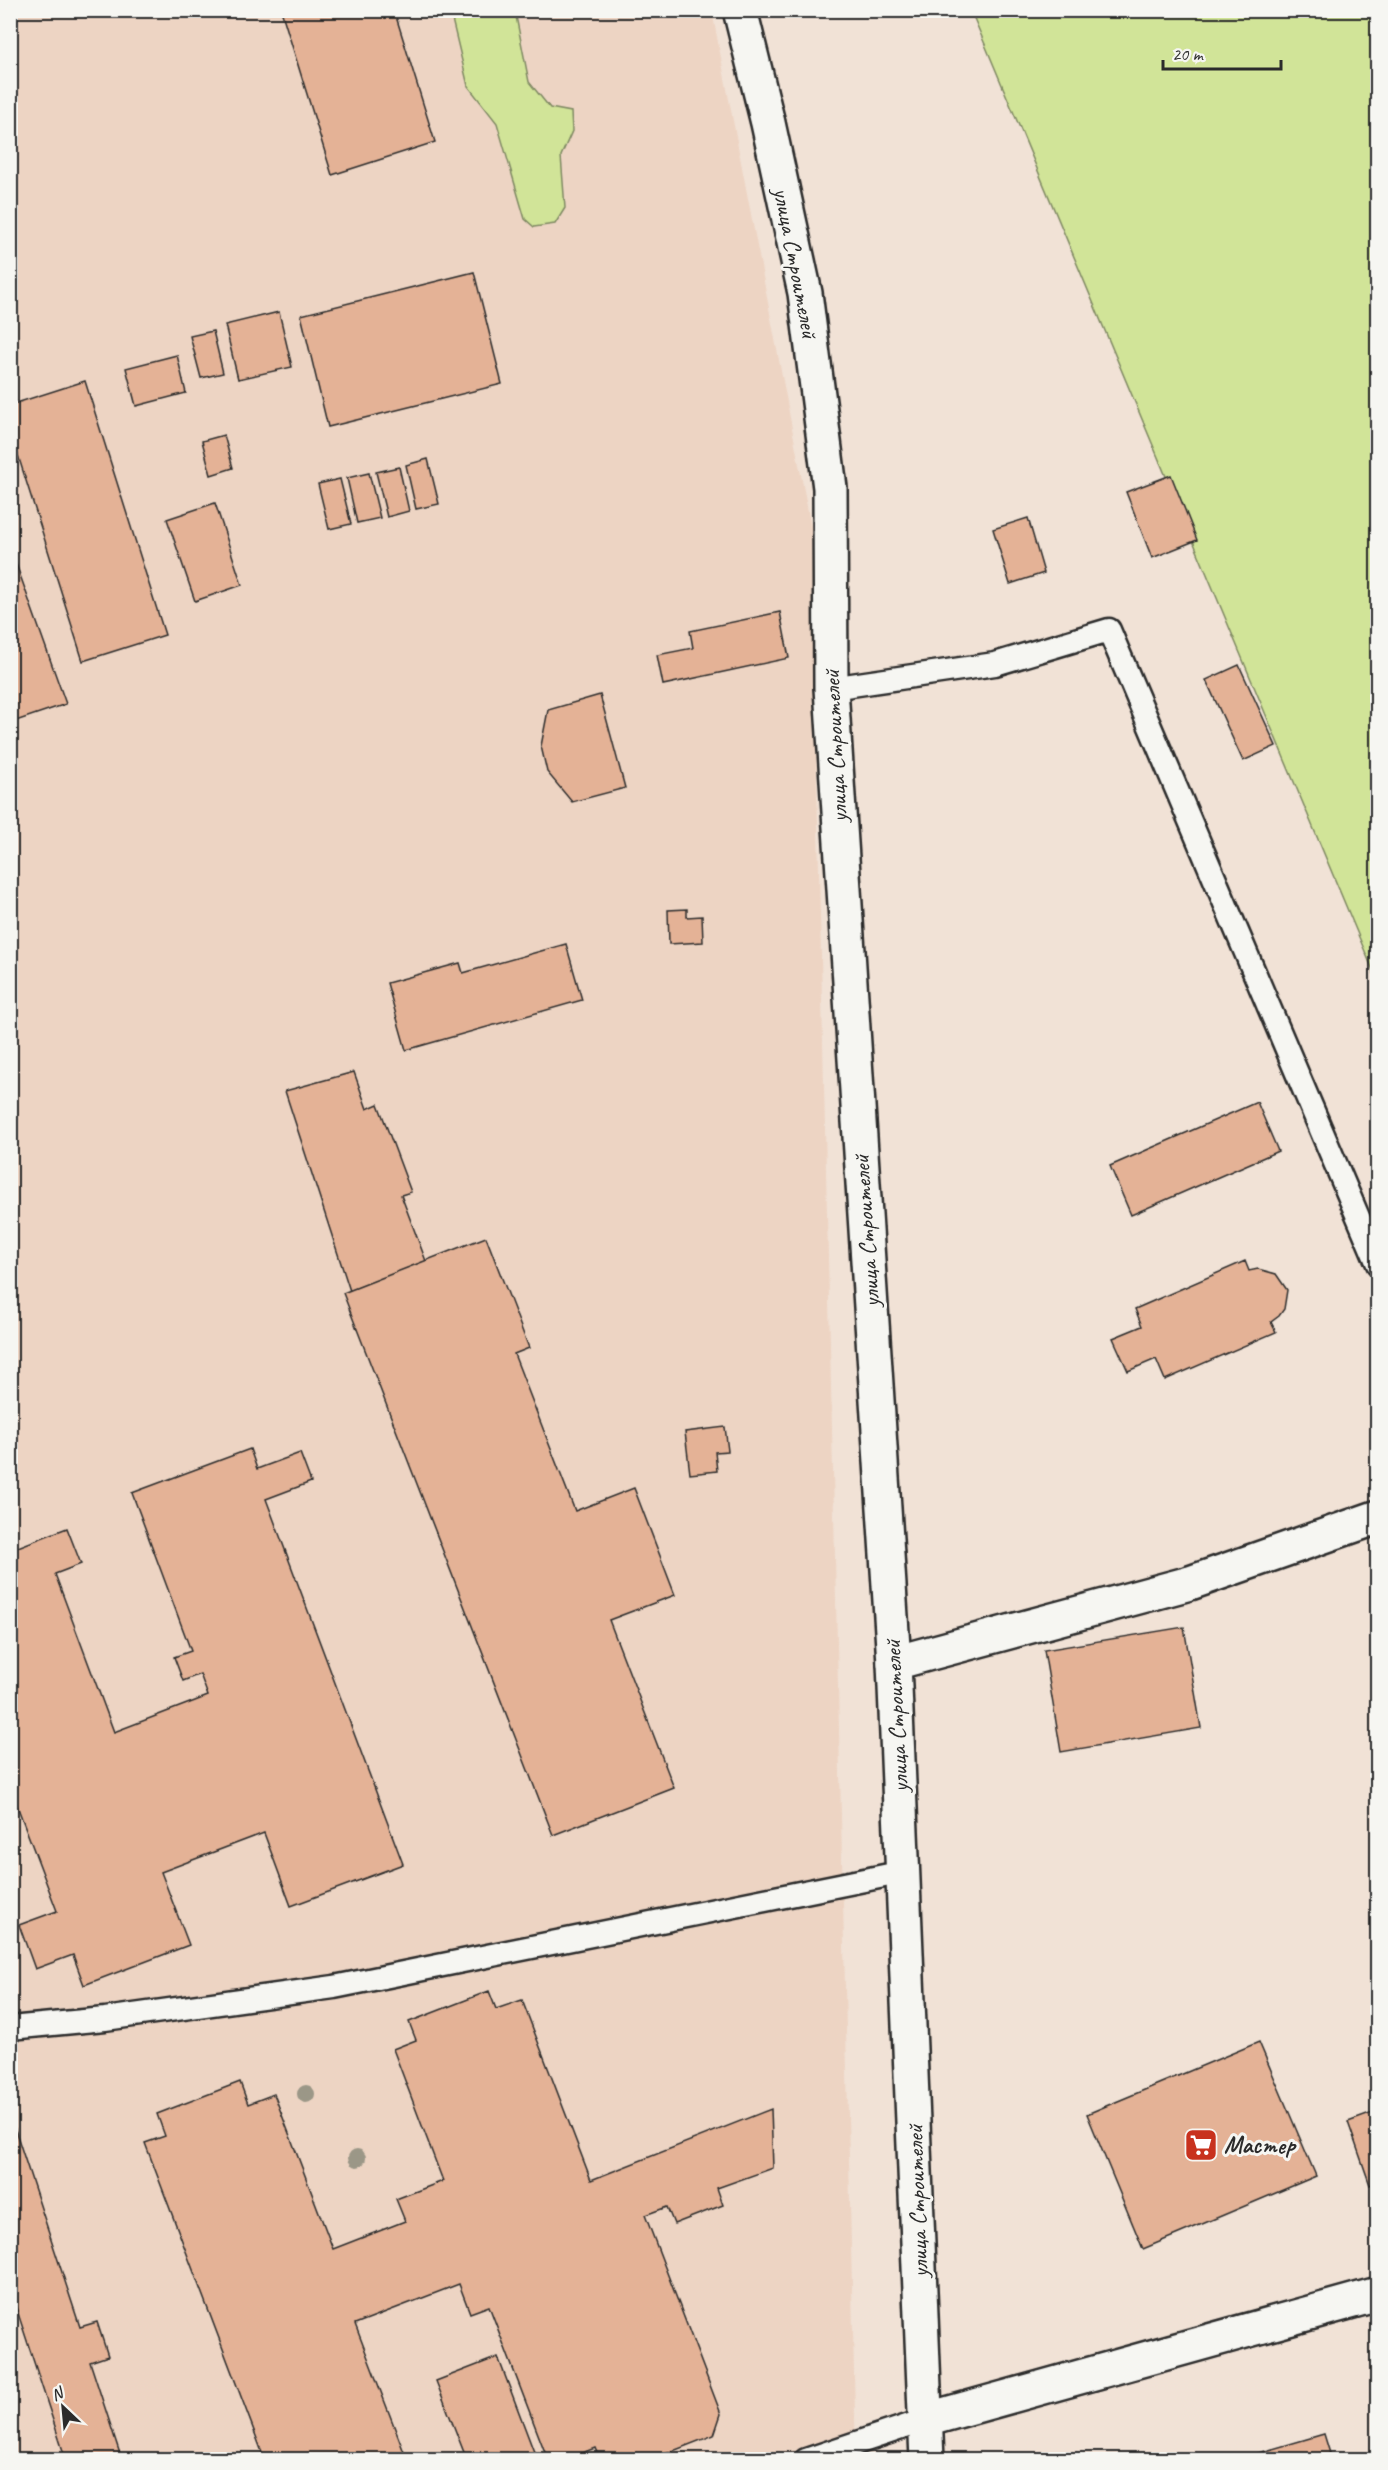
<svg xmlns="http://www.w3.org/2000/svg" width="1388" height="2470" font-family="Caveat,sans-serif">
  <rect width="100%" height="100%" fill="#f1e2d6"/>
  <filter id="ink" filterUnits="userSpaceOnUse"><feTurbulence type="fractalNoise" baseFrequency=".0167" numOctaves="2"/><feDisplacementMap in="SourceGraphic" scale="12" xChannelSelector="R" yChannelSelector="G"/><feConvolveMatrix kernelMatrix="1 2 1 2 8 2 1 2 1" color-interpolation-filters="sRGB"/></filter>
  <g filter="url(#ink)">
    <!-- built -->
    <path fill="#edd4c3" d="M 11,11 L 712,11 L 811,527 L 856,2459 L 11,2460 Z"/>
    <!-- green -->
    <g fill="#d1e498" stroke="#7e8862" stroke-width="1.5">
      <path d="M 450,11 L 515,11 L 529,82 L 550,108 L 571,112 L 572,131 L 561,156 L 565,208 L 555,224 L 534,227 L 525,219 L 497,123 L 468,86 Z"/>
      <path d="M 971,11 L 1377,11 L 1377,980 Z"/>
    </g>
    <!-- building -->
    <g fill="#e4b296" stroke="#2b2b2b" stroke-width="1.5">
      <path d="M 281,10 L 394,10 L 435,142 L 332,175 Z"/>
      <path d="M 474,272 L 502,384 L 328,427 L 301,315 Z"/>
      <path d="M 279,312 L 292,367 L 238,379 L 225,325 Z"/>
      <path d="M 213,331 L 223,373 L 201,378 L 190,336 Z"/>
      <path d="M 177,355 L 186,393 L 136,406 L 126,368 Z"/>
      <path d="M 85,381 L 165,635 L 83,661 L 10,430 L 10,405 Z"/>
      <path d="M 224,435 L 233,468 L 211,475 L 202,441 Z"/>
      <path d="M 428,459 L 439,504 L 416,509 L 406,465 Z"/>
      <path d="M 399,467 L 409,511 L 387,517 L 376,472 Z"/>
      <path d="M 369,473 L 380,518 L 357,523 L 347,478 Z"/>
      <path d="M 1171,475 L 1197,540 L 1152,558 L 1126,492 Z"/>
      <path d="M 340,479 L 351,524 L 329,529 L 318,484 Z"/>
      <path d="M 215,503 L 242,585 L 195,601 L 167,519 Z"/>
      <path d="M 1028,518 L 1044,573 L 1010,584 L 993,529 Z"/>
      <path d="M 10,547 L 66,704 L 10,723 Z"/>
      <path d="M 780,612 L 789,658 L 663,685 L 657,655 L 693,648 L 690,631 Z"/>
      <path d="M 1239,665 L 1276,746 L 1243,761 L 1206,680 Z"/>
      <path d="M 600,695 L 625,788 L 572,802 L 547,772 L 541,746 L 548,710 Z"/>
      <path d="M 687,909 L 687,917 L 702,916 L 703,942 L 669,944 L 668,910 Z"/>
      <path d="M 566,944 L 582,1000 L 406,1050 L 387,983 L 460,963 L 463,973 Z"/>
      <path d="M 354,1072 L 367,1109 L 378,1104 L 411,1192 L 401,1195 L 426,1261 L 350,1291 L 285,1091 Z"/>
      <path d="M 1257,1102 L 1278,1151 L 1131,1215 L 1110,1166 Z"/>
      <path d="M 486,1237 L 529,1348 L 514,1354 L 575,1511 L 634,1488 L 675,1595 L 609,1620 L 674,1788 L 553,1835 L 343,1293 Z"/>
      <path d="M 1245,1261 L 1249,1271 L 1258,1269 L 1276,1274 L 1287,1290 L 1284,1309 L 1279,1316 L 1271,1322 L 1276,1332 L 1165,1380 L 1156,1359 L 1128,1371 L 1113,1338 L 1142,1326 L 1135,1309 Z"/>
      <path d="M 725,1427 L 728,1451 L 715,1452 L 717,1471 L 690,1474 L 685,1432 Z"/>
      <path d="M 250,1449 L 257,1469 L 300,1453 L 311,1482 L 266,1499 L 403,1864 L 291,1906 L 264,1833 L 161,1872 L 189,1945 L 84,1985 L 73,1955 L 35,1969 L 19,1925 L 57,1911 L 10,1787 L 10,1550 L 67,1528 L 81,1564 L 55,1574 L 114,1732 L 208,1696 L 200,1674 L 183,1681 L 174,1657 L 191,1651 L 132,1493 Z"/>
      <path d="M 1184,1627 L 1201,1728 L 1061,1752 L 1044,1650 Z"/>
      <path d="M 489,1991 L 496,2009 L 522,2000 L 591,2180 L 771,2109 L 773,2168 L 717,2188 L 723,2205 L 674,2224 L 667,2207 L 645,2215 L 721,2414 L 714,2435 L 650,2460 L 600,2460 L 595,2448 L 564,2460 L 548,2460 L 489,2306 L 470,2313 L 459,2284 L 355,2324 L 407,2460 L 265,2460 L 145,2143 L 165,2136 L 157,2114 L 240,2082 L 248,2104 L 274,2094 L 333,2249 L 405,2221 L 396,2199 L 443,2181 L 393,2049 L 416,2040 L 409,2022 Z"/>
      <path d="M 1259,2042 L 1316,2176 L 1143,2249 L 1087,2114 Z"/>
      <path d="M 1378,2111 L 1378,2182 L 1370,2185 L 1348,2122 Z"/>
      <path d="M 10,2114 L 80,2327 L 97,2322 L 108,2356 L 90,2362 L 122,2460 L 66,2460 L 10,2289 Z"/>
      <path d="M 498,2357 L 537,2460 L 467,2460 L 436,2381 Z"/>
      <path d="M 1324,2434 L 1332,2460 L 1235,2460 Z"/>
    </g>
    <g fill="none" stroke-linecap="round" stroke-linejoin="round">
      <defs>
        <g id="lane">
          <path d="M 831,688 L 995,664 L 1109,630 L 1378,1264"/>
          <path d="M 10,2028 L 105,2019 L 334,1987 L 904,1872"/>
          <path d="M 806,2460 L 925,2420"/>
        </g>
        <g id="street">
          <path d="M 894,1663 L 1190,1583 L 1378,1517"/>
          <path d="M 925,2420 L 1378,2294"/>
        </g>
        <path id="secondary" d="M 740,10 L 768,123 L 805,293 L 830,488 L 831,688 L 894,1663 L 927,2460"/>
      </defs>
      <!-- lane casing -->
      <use href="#lane" stroke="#2b2b2b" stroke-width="27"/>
      <!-- street casing -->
      <use href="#street" stroke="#2b2b2b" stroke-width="38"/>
      <!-- secondary casing -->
      <use href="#secondary" stroke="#2b2b2b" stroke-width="38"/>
      <!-- lane -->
      <use href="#lane" stroke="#f6f6f2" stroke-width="22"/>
      <!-- street -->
      <use href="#street" stroke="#f6f6f2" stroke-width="33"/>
      <!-- secondary -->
      <use href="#secondary" stroke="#f6f6f2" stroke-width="33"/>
    </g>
    <!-- trees -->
    <g fill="#9b9787">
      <circle cx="306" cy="2094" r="9"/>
      <circle cx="357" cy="2158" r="9"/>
    </g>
  </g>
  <!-- icons -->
  <defs>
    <symbol id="supermarket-square" viewBox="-11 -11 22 22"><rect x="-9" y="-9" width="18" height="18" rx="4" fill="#c8321e" stroke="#f6f6f2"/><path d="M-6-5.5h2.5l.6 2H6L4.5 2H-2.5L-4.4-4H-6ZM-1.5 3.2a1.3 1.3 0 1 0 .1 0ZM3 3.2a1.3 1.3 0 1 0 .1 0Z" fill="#fff"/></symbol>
  </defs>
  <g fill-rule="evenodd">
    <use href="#supermarket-square" x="1182" y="2126" width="38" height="38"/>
  </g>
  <g text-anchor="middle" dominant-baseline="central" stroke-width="6" stroke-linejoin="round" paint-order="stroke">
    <!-- street labels -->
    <g font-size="24" fill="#2b2b2b" stroke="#f6f6f2">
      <text transform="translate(796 263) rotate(79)">улица Строителей</text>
      <text transform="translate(835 746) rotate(-93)">улица Строителей</text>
      <text transform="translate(866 1231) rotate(-94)">улица Строителей</text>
      <text transform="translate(896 1716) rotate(-93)">улица Строителей</text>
      <text transform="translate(917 2201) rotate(-92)">улица Строителей</text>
    </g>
    <!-- poi labels -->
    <g font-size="24" font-weight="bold" fill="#2b2b2b" stroke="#f6f6f2" text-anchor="start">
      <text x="1224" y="2145">Мастер</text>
    </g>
  </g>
  <!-- margin -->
  <rect width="1388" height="2470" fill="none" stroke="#f6f6f2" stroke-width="36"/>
  <rect x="18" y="18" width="1352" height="2434" fill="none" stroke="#2b2b2b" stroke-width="2" filter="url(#ink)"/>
  <!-- north arrow -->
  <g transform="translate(63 2407) rotate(334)" stroke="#f6f6f2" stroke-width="4.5" paint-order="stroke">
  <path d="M0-4.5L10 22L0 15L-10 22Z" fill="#2b2b2b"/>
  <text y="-9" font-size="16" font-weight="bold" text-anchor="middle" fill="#2b2b2b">N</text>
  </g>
  <!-- scale -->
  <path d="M1163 60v9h118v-9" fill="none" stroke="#2b2b2b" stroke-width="3"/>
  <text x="1172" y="60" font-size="18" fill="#2b2b2b" stroke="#f6f6f2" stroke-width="4.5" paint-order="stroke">20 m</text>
</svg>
